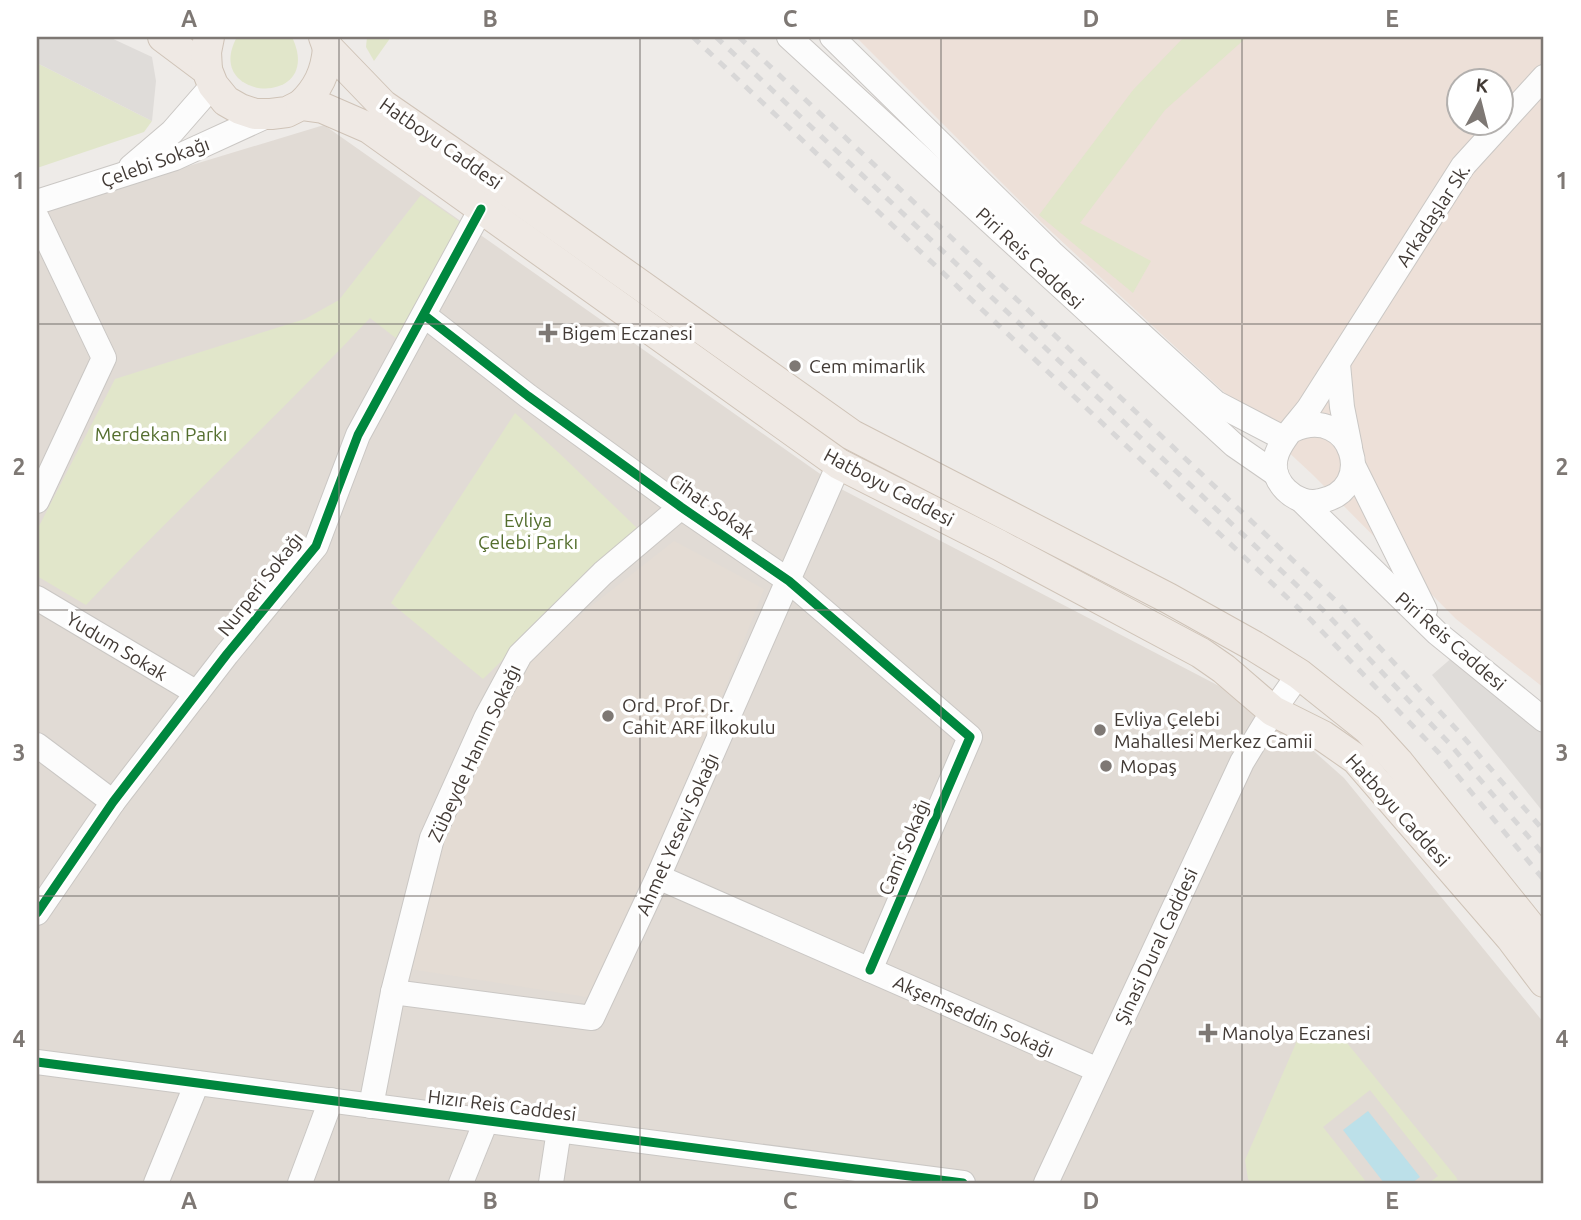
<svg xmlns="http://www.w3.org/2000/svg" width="1581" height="1220" font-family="Ubuntu,sans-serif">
  <rect width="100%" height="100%" fill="#eeebe8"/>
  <!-- residential -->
  <path fill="#e1dbd5" d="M 324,125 L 843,490 L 1223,688 L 1290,730 L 1344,778 L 1544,1023 L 1544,1183 L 37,1183 L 37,212 Z"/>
  <!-- commercial -->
  <path fill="#ede0d8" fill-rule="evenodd" d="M 856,37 L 1544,37 L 1544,688 L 1456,619 L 1313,475 L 1041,222 ZM 1458,80 L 1500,80 L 1500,122 L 1458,122 Z"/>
  <!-- education -->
  <path fill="#e4dcd4" d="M 674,541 L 764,589 L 651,878 L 593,998 L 410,969 L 437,856 L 465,785 L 538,648 Z"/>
  <!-- green -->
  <g fill="#e1e6ca">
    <path d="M 237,37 L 292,37 C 326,109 201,102 237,37 Z"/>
    <path d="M 367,37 L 391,37 L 374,61 L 366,47 Z"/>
    <path d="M 1184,37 L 1247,37 L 1165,110 L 1080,223 L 1151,261 L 1133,293 L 1039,215 L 1133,90 Z"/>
    <path d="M 37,63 L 152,121 L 144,132 L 37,168 Z"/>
    <path d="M 421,195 L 460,222 L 397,339 L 370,318 C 278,416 179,507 86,605 L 37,576 L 37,530 L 115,379 L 305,319 L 339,300 Z"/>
    <path d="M 515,413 L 559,453 L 638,529 L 483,679 L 391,603 Z"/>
    <path d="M 1312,1030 L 1327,1031 L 1343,1038 L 1456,1177 L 1459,1183 L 1429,1183 L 1438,1176 L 1370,1090 L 1323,1127 L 1367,1183 L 1251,1183 L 1248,1179 L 1245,1160 L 1300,1034 Z"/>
  </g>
  <!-- parking -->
  <g fill="#dfdcd9">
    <path d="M 37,37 L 109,37 L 152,57 L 156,81 L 152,121 L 37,63 Z"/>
    <path d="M 1454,656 L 1544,732 L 1544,813 L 1432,675 Z"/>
  </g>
  <!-- water -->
  <path fill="#bce0e9" d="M 1368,1111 L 1420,1177 L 1412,1183 L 1384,1183 L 1343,1130 Z"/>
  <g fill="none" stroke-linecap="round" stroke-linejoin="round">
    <defs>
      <g id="minor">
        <path d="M 789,37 L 1234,445 L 1276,474"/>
        <path d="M 832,37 L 1052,253 L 1216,403 L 1283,438"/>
        <path d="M 131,167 L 172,132 L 213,85"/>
        <path d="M 37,202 L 175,158 L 271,114"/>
        <path d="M 37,218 L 104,358 L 37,501"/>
        <path d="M 424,315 L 528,396 L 681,507 L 789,581 L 970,737 L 870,970"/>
        <path d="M 1338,364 L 1342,407 L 1350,447"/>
        <path d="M 1293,430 C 1353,403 1378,491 1320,501 C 1308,504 1295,499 1286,490 C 1257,460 1291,432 1309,408 L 1463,166 L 1544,77"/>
        <path d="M 1354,467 L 1425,610"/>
        <path d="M 1301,500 L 1437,633 L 1544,720"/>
        <path d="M 37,598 L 197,693"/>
        <path d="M 37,745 L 113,802"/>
        <path d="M 658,877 L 1098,1070"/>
        <path d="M 37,913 L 113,802 L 227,654 L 316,546 L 358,435 L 481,209"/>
        <path d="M 393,992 L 592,1018 L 658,877 L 839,464"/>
        <path d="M 37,1062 L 963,1183"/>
        <path d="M 371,1106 L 393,992 L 432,838 L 486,718 L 520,655 L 603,573 L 681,507"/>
        <path d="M 156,1183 L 197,1083"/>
        <path d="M 300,1183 L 331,1100"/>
        <path d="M 461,1183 L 486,1121"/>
        <path d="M 551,1183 L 559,1130"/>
        <path d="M 1046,1183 L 1242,762 L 1273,711 L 1299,674"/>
      </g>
      <g id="major">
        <path d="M 163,37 L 207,70 L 213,85 L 226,101 L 240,109 L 255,114 L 271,114 L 287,112 L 301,105 L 323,108 L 369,128 L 839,464 L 999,545 L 1201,653 L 1224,669 L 1273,711 L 1323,736 L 1356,759 L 1511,938 L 1544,982"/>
        <path d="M 324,37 L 328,48 L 383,105 L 502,187 L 852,435 L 1168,598 L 1254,646 L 1299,674 L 1368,729 L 1398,762 L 1544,944"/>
        <path d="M 207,70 L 206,52 L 209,37"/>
        <path d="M 301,105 C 318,89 326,72 328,48"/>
      </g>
    </defs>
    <!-- minor casing -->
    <use href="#minor" stroke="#cac7c4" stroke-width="26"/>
    <!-- major casing -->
    <use href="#major" stroke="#cfc3b7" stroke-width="32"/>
    <!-- minor -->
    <use href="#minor" stroke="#fcfcfc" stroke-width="24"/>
    <!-- major -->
    <use href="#major" stroke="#efe9e4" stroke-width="30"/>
    <!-- rail -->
    <g stroke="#d8d7d7" stroke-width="5" stroke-dasharray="9 9" stroke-linecap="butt">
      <path d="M 693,37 L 1311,620 L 1438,752 L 1544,880"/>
      <path d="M 716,37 L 1323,610 L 1449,743 L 1544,855"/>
      <path d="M 739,37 L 1335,600 L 1460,733 L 1544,831"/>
    </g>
    <defs>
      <g id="cycleway">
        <path d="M 424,315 L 528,396 L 681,507 L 789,581 L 970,737 L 870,970"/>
        <path d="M 37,913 L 113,802 L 227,654 L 316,546 L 358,435 L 481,209"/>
        <path d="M 37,1062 L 963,1183"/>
      </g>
    </defs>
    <!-- cycleway casing -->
    <use href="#cycleway" stroke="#fff" stroke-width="13"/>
    <!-- cycleway -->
    <use href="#cycleway" stroke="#00873e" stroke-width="9"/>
  </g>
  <!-- grid -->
  <path fill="none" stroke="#7e7874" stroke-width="2" stroke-opacity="0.55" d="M 339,37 L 339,1183M 640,37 L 640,1183M 941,37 L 941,1183M 1242,37 L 1242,1183M 37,324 L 1544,324M 37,610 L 1544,610M 37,896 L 1544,896"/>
  <!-- markers -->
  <g fill="#7e7874" stroke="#fff" stroke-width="2.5">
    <path d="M544.5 322.5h7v7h7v7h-7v7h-7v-7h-7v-7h7z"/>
    <circle cx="795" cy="366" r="7"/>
    <circle cx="608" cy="716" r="7"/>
    <circle cx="1100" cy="730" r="7"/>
    <circle cx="1106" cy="766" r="7"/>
    <path d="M1204.5 1022.5h7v7h7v7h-7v7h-7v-7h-7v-7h7z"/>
  </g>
  <g text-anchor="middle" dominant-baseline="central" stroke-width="7" stroke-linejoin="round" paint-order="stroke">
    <!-- street labels -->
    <g font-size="19" fill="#423a35" stroke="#fff">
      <text transform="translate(441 143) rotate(35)">Hatboyu Caddesi</text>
      <text transform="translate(155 162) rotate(-20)">Çelebi Sokağı</text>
      <text transform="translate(1433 215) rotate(-57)">Arkadaşlar Sk.</text>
      <text transform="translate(1030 258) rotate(43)">Piri Reis Caddesi</text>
      <text transform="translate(889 487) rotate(28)">Hatboyu Caddesi</text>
      <text transform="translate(712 506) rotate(35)">Cihat Sokak</text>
      <text transform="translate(260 584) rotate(-52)">Nurperi Sokağı</text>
      <text transform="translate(1451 641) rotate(41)">Piri Reis Caddesi</text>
      <text transform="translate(117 646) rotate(31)">Yudum Sokak</text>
      <text transform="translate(474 753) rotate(-65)">Zübeyde Hanım Sokağı</text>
      <text transform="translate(1398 810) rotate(48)">Hatboyu Caddesi</text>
      <text transform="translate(677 834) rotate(-66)">Ahmet Yesevi Sokağı</text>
      <text transform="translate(904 847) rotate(-67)">Cami Sokağı</text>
      <text transform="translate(1156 946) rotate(-65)">Şinasi Dural Caddesi</text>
      <text transform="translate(974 1016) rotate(24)">Akşemseddin Sokağı</text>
      <text transform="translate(502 1105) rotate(7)">Hızır Reis Caddesi</text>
    </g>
    <!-- poi labels -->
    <g font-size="19" fill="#423a35" stroke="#fff" text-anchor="start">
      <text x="562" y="333">Bigem Eczanesi</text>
      <text x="809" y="366">Cem mimarlik</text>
      <text x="622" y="705">Ord. Prof. Dr.<tspan x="622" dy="22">Cahit ARF İlkokulu</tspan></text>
      <text x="1114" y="719">Evliya Çelebi<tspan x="1114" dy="22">Mahallesi Merkez Camii</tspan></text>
      <text x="1120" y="766">Mopaş</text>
      <text x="1222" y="1033">Manolya Eczanesi</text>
    </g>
    <!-- park labels -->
    <g font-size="19" fill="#546e2e" stroke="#fff">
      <text x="161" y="434">Merdekan Parkı</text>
      <text x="528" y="520">Evliya<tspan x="528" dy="22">Çelebi Parkı</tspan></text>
    </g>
  </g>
  <!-- border -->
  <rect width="1581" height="1220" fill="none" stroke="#ffffff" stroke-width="77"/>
  <!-- north arrow -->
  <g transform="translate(1480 102) rotate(7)"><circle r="33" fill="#ffffff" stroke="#b3b0ae" stroke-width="2"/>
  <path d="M0-5L12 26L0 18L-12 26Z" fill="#7e7874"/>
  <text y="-10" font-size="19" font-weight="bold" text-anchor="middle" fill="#423a35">K</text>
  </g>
  <rect x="38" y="38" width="1504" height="1144" fill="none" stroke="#7e7874" stroke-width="2.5"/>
  <g font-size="23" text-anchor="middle" font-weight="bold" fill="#7e7874">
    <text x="189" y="27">A</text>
    <text x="490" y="27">B</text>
    <text x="790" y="27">C</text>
    <text x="1091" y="27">D</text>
    <text x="1392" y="27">E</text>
    <text x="19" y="189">1</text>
    <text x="1562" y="189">1</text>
    <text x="19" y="475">2</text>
    <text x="1562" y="475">2</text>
    <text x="19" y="761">3</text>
    <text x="1562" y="761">3</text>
    <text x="19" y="1047">4</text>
    <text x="1562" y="1047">4</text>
    <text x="189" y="1209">A</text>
    <text x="490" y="1209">B</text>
    <text x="790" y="1209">C</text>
    <text x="1091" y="1209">D</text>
    <text x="1392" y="1209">E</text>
  </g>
</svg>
